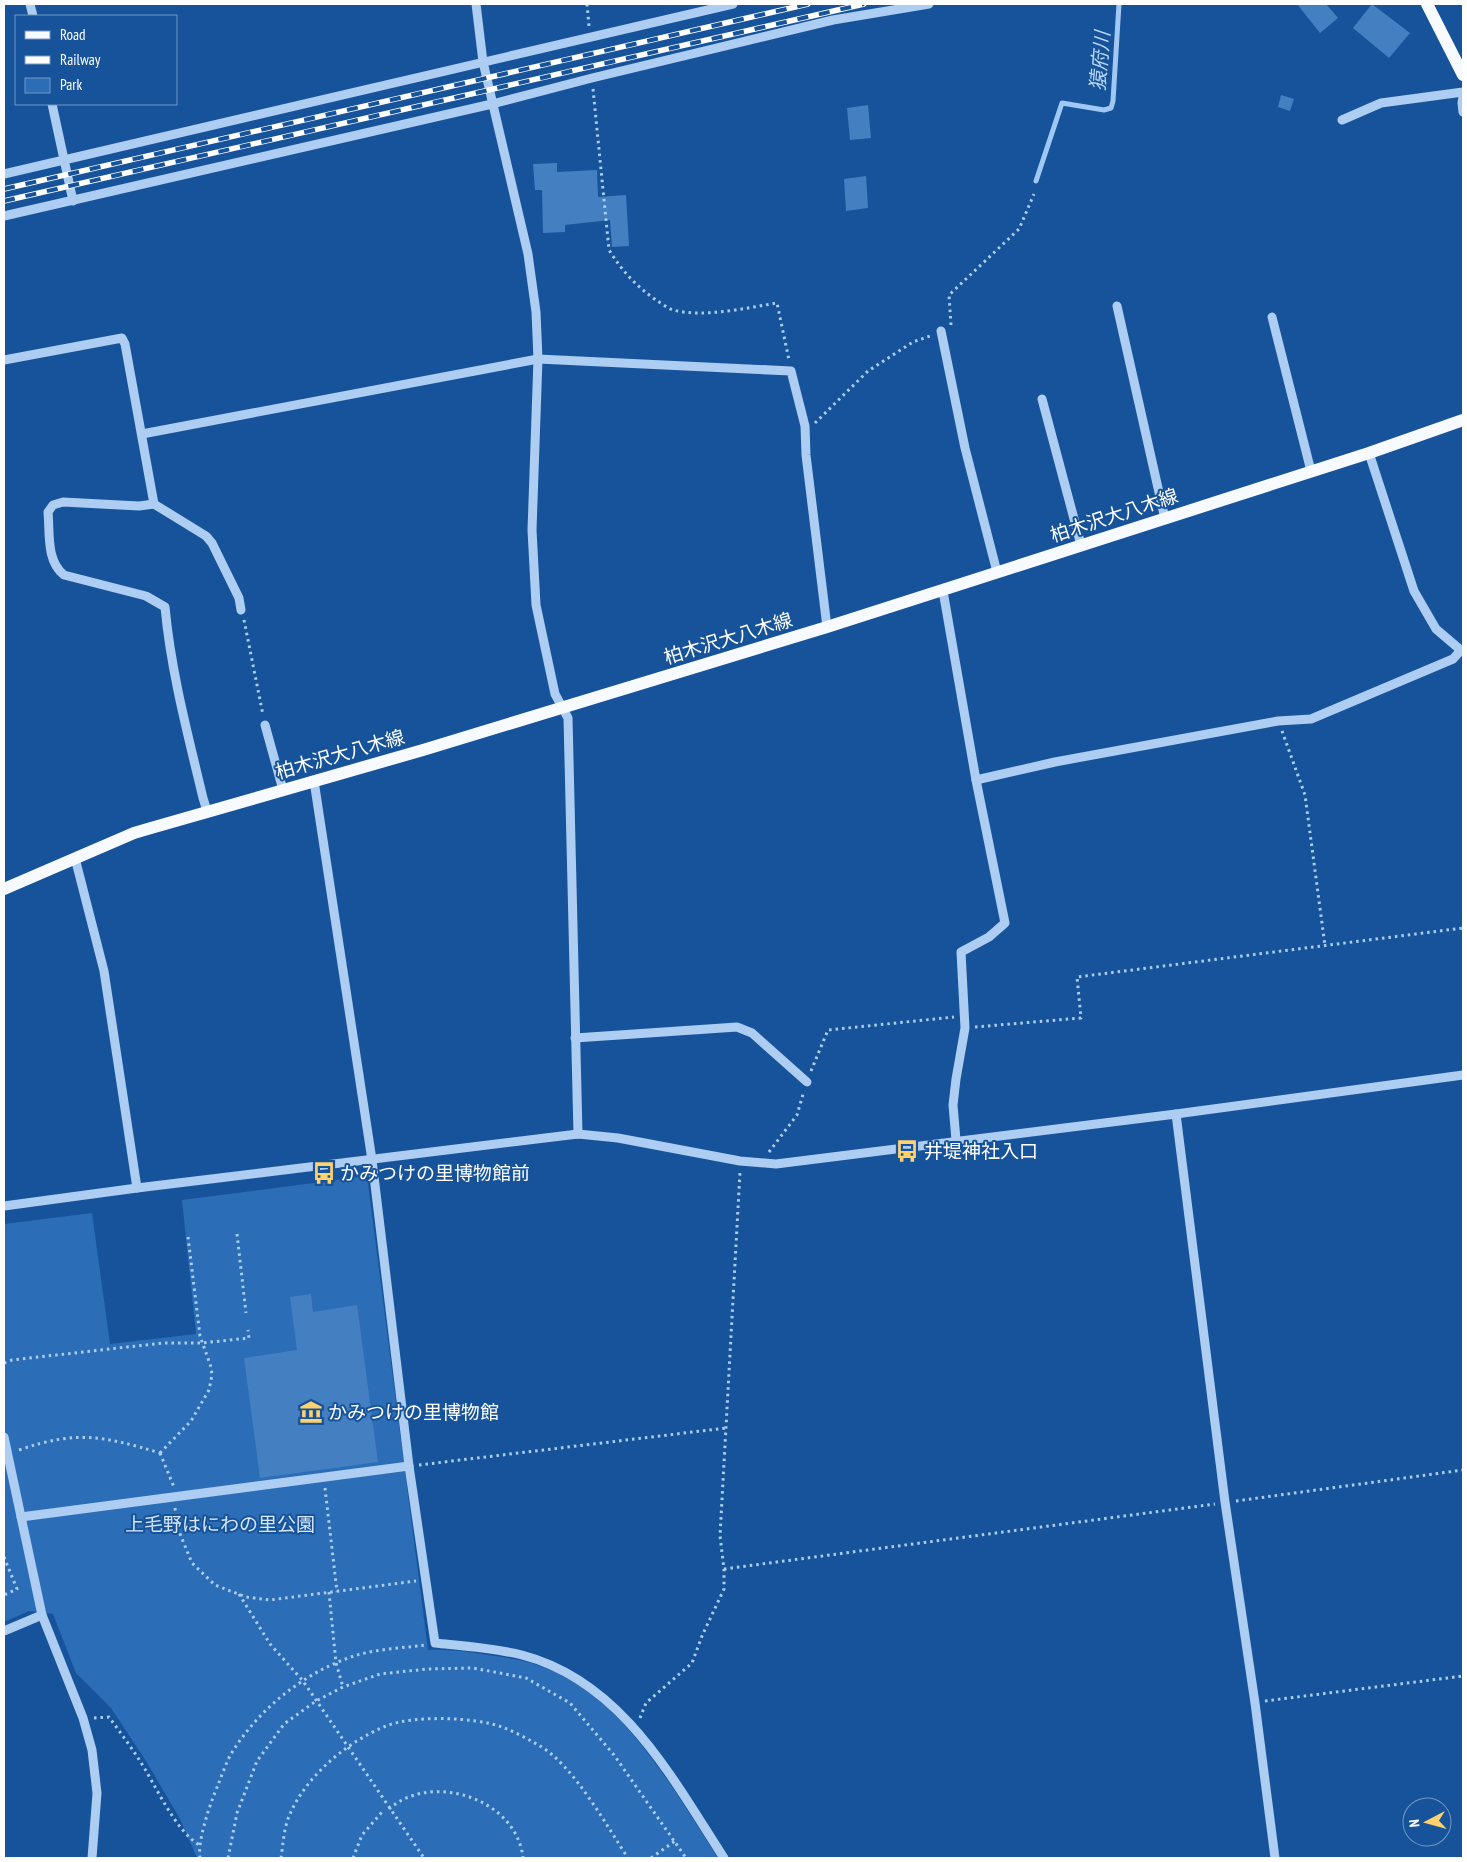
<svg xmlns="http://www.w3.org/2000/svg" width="1467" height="1862" font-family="'PT Sans Narrow','Noto Sans JP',sans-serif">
  <rect width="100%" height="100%" fill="#17539a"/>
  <!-- green -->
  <path fill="#2b6db7" d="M 367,1176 L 428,1650 C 448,1649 468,1652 488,1655 C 510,1658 531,1661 551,1670 C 625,1700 676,1794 718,1858 L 197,1858 L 180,1819 L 146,1761 L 111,1708 L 76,1673 L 53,1614 L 29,1611 L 4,1622 L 4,1224 L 92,1213 L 110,1344 L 196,1334 L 182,1200 Z"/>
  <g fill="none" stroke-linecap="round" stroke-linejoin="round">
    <!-- stream -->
    <path stroke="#9fc8f4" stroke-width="5" d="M 1036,181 L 1062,103 L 1104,110 L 1111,108 L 1113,101 L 1119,4"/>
  </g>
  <!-- building -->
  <g fill="#447fc2">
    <path d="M 1297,4 L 1326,4 L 1338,18 L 1320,33 Z"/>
    <path d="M 1372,4 L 1410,33 L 1389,58 L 1353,28 Z"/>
    <path d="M 1281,95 L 1294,99 L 1290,111 L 1278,107 Z"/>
    <path d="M 868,105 L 871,138 L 850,140 L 847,108 Z"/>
    <path d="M 557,163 L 557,172 L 597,170 L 598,197 L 626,195 L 629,246 L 612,247 L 610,220 L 565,225 L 565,232 L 543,233 L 542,190 L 535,190 L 533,164 Z"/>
    <path d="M 866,176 L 868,208 L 846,211 L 844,179 Z"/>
    <path d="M 311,1294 L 313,1312 L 357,1305 L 378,1462 L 260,1478 L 244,1358 L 297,1350 L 290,1297 Z"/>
  </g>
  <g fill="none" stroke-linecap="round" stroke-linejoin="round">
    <!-- path -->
    <g stroke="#adcdf2" stroke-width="3" stroke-dasharray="2.5 4" stroke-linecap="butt">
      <path d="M 587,4 L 589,26"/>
      <path d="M 593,89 L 609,250 C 622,271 636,286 656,300 C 661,303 667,308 673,310 C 703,318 746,308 777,303 L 789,360"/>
      <path d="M 951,325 L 949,295 L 1019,229 L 1034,194"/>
      <path d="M 815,423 L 868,371 L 913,342 L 930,336"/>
      <path d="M 244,620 L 263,715"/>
      <path d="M 1282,731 L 1305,795 L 1325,946"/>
      <path d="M 975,1027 L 1081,1018 L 1077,977 L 1463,928"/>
      <path d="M 811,1071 L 828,1030 L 954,1017"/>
      <path d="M 769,1152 L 797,1115 L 804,1091"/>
      <path d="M 237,1234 L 246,1313"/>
      <path d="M 4,1363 L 12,1360 L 163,1343 L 202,1343 L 249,1338 L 248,1330"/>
      <path d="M 19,1450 C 77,1430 103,1436 160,1453"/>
      <path d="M 160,1453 L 174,1487"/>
      <path d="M 160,1453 L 191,1421 L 209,1390 L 212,1375 L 211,1367 L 200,1336 L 188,1237"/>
      <path d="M 419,1465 L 726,1428"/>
      <path d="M 325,1488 L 337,1592"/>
      <path d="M 1236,1501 L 1463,1470"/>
      <path d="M 175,1508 L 178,1529 L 192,1563 L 215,1585 L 246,1597 L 270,1600 L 416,1581"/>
      <path d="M 4,1557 L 17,1589 L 4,1595"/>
      <path d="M 724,1569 L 1215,1504"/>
      <path d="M 329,1592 L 336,1663 L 343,1687"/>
      <path d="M 239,1594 L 270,1644 L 303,1681 L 424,1858"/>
      <path d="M 1265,1701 L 1463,1676"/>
      <path d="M 94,1718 L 109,1717 C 119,1731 129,1744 138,1758 C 155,1783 175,1832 201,1846"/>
      <path d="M 640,1718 L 646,1703 L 692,1663 L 702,1636 L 724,1589 L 724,1569 L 720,1536 L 740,1172"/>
      <path d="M 389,1809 C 432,1771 517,1799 523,1858"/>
      <path d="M 200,1858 C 197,1841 211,1801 218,1785 C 222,1775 226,1763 231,1754 C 259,1708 306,1671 357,1655 C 378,1649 403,1648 425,1645"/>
      <path d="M 228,1858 L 237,1813 L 257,1761 L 284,1724 L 316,1701 L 343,1687 L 380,1674 L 427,1669 L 473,1668 L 526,1678 L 570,1703 L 614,1755 L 686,1858"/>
      <path d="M 281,1858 C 283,1845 284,1826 290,1814 C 307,1775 347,1742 386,1726 C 413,1715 475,1717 502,1727 C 515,1732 528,1739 540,1746 C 574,1766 606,1825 628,1858"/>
      <path d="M 353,1858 L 362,1835 L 382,1812"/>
      <path d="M 651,1858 L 675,1841"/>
    </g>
    <!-- minor -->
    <g stroke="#adcdf2" stroke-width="9">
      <path d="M 30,4 L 33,16"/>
      <path d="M 476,4 L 483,62 L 528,254 L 536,312 L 538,359 L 532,530 L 536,605 L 555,694 L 568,718 L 578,1134"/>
      <path d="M 1463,97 L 1462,103 L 1463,112"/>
      <path d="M 52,104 L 73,201"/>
      <path d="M 1342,120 L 1381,103 L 1463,92"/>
      <path d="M 4,174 L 733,4"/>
      <path d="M 4,216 L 492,104 L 592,78 L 833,20 L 929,4"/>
      <path d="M 1117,306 L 1165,519"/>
      <path d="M 1272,317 L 1311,471"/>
      <path d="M 941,331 L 965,448 L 997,572"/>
      <path d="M 4,360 L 122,338 L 125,344 L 154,504"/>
      <path d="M 1042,399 L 1081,545"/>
      <path d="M 142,434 L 538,359 L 791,371 L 805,426 L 806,455 L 827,627"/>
      <path d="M 1369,453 L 1414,591 L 1436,629 L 1463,652"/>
      <path d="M 943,591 L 976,780 L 1005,923 L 989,937 L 961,952 L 965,1028 L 956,1079 L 953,1105 L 956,1140"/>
      <path d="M 265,725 L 283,790"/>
      <path d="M 976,780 L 1055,762 L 1278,721 L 1311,719 L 1453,659 L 1461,650"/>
      <path d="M 314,781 L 372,1160 L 409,1466 L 435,1643 C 464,1646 494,1648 522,1655 C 622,1681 672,1778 724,1858"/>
      <path d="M 207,811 L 203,798 C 188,735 171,672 165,607 L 146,596 L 64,575 C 46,561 50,533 48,512 L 53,505 L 63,502 L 139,506 L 154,504 L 206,536 L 212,543 L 239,598 L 241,610"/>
      <path d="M 75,858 L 104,971 L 137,1188"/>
      <path d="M 575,1038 L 737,1027 L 752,1033 L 807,1082"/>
      <path d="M 1176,1114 L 1225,1502 L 1255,1703 L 1275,1858"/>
      <path d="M 4,1206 L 137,1188 L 578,1134 L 618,1138 L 740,1161 L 776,1164 L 1176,1114 L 1463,1075"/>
      <path d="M 4,1437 L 42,1615 L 83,1718 L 92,1750 L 97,1793 L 92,1858"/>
      <path d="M 21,1517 L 409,1466"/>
      <path d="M 4,1631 L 42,1615"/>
    </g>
    <!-- major -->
    <g stroke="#f7faff" stroke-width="12">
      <path d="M 1427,4 L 1463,75"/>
      <path d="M 4,889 L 134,833 L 151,828 L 423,750 L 827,627 L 1369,453 L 1463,420"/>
    </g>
    <defs>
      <g id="rail">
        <path d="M 4,189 L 808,4"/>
        <path d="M 4,201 L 864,4"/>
      </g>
    </defs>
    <!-- rail casing -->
    <use href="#rail" stroke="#fff" stroke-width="5.5"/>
    <!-- rail -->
    <use href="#rail" stroke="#17539a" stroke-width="4" stroke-dasharray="11" stroke-linecap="butt"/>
  </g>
  <!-- icons -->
  <defs>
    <symbol id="bus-bare" viewBox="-9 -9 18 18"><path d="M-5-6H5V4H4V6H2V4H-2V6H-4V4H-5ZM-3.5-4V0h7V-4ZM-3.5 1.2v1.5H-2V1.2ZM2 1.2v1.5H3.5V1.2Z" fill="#ffd26d" stroke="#17539a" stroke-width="2.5" paint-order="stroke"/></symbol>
    <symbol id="museum-bare" viewBox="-9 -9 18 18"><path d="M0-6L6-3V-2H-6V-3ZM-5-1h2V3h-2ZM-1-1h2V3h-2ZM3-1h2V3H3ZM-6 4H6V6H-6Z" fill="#ffd26d" stroke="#17539a" stroke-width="2.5" paint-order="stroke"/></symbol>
  </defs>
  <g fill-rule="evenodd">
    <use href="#bus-bare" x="891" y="1135" width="32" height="32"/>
    <use href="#bus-bare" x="308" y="1157" width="32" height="32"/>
    <use href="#museum-bare" x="295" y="1396" width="32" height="32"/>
  </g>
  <g text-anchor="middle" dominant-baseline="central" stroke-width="4" stroke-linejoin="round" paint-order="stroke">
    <!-- street labels -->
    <g font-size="19" fill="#fff" stroke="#17539a">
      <text transform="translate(1114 515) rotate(-18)">柏木沢大八木線</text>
      <text transform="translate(728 638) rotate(-17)">柏木沢大八木線</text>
      <text transform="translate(340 754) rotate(-16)">柏木沢大八木線</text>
    </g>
    <!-- poi labels -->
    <g font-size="19" fill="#fff" stroke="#17539a" text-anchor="start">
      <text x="924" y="1151">井堤神社入口</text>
      <text x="340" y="1173">かみつけの里博物館前</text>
      <text x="328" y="1412">かみつけの里博物館</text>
    </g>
    <!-- park labels -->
    <g font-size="19" fill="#d4e7fc" stroke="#17539a">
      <text x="220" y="1524">上毛野はにわの里公園</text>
    </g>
    <!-- water labels -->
    <g font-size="20" font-style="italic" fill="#b9d7f8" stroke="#17539a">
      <text transform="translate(1100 61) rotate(-85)">猿府川</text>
    </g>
  </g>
  <!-- border -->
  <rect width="1467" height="1862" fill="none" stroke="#ffffff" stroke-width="10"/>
  <!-- legend -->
  <rect x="15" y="15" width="162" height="90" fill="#17539a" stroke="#7498c2"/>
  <rect x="25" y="31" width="25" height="8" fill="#f7faff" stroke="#7498c2"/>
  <text x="60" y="40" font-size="15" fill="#ffffff">Road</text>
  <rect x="25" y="56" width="25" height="8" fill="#ffffff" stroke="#7498c2"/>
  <text x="60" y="65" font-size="15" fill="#ffffff">Railway</text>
  <rect x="25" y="78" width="25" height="15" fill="#2b6db7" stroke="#7498c2"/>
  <text x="60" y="90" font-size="15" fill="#ffffff">Park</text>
  <!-- north arrow -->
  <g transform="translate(1427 1822) rotate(264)"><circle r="24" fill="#17539a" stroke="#7498c2"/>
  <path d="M0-4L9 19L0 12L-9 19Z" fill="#ffd26d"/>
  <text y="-8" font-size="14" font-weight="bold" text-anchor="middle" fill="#ffffff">N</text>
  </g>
</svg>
